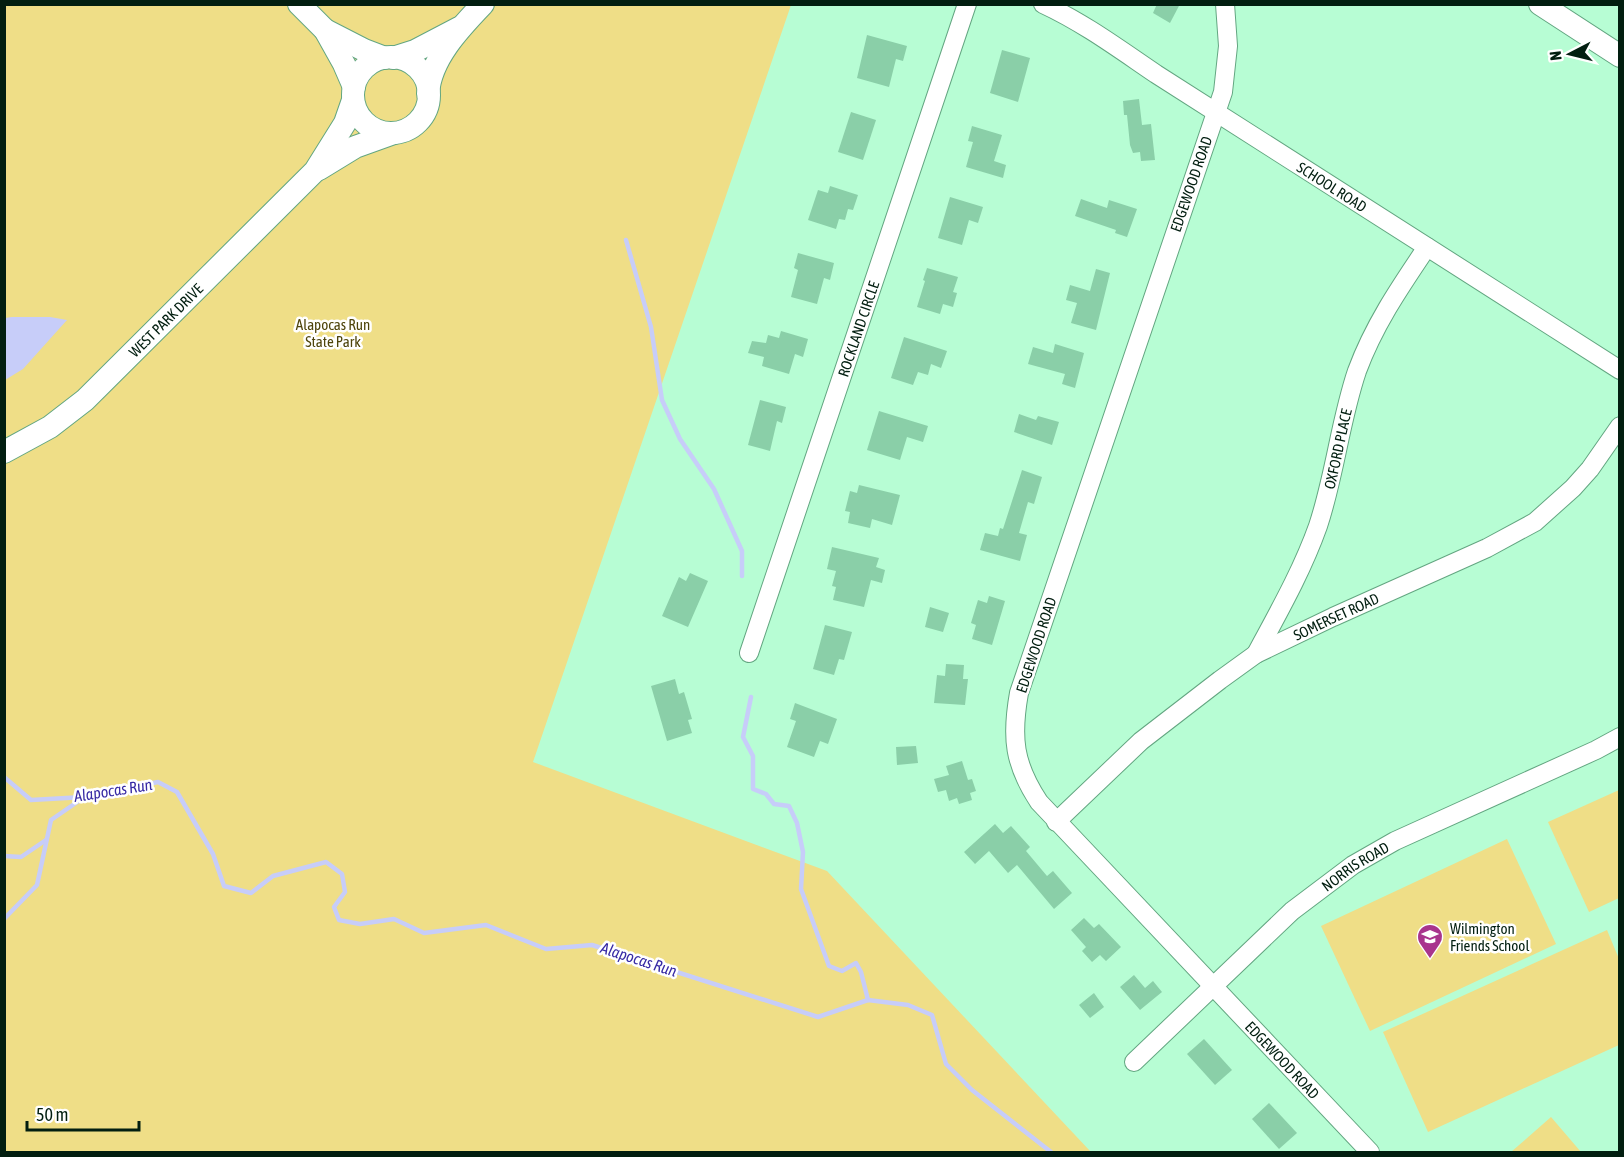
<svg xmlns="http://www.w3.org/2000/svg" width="1624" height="1157" font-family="'Asap Condensed',sans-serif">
  <rect width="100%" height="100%" fill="#b7fdd4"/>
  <!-- green -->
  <g fill="#efde87">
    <path d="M 5,5 L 791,5 L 533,762 L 827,871 L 1091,1152 L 5,1152 Z"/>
    <path d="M 1619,790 L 1619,898 L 1589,912 L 1548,822 Z"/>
    <path d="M 1507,839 L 1556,944 L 1370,1031 L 1321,926 Z"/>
    <path d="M 1607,930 L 1619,959 L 1619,1045 L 1428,1132 L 1383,1032 Z"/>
    <path d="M 1551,1117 L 1581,1152 L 1511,1152 Z"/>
  </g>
  <!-- water -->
  <path fill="#c7cdf9" d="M 12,317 L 50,317 L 67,320 L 23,369 L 5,380 L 5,318 Z"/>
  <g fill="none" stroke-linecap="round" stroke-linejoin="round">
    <!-- stream -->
    <g stroke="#c7cdf9" stroke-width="4.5">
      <path d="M 626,240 L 651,327 L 662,400 L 680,439 L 714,489 L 742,551 L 742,576"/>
      <path d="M 751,697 L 743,737 L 753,756 L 753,789 L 766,794 L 774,804 L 789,806 L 797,823 L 803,852 L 801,889 L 829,966 L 842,971 L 856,963 L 861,972 L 868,1000"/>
      <path d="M 4,777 L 31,800 L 84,797 L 158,782 L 177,792 L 213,854 L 224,886 L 251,893 L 273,876 L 326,862 L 342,874 L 345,892 L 334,907 L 339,920 L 360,924 L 394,919 L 424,933 L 486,925 L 546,949 L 592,945 L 818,1017 L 868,1000 L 908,1005 L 932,1015 L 946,1064 L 972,1090 L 1051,1152"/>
      <path d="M 4,856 L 21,857 L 46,840"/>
      <path d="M 4,919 L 37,885 L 51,820 L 83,798"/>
    </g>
  </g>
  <!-- building -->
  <g fill="#8acfa8">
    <path d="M 1157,4 L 1180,4 L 1170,23 L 1153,13 Z"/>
    <path d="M 867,35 L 907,46 L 903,61 L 896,59 L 889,87 L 857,78 Z"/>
    <path d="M 1002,50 L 1030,58 L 1018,102 L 990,93 Z"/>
    <path d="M 1139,99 L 1142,125 L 1151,124 L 1155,160 L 1141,161 L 1140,152 L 1133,153 L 1130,145 L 1127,115 L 1124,115 L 1123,101 Z"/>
    <path d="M 851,112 L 876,120 L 863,160 L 838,152 Z"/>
    <path d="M 972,126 L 1002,135 L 994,161 L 1006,165 L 1003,178 L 966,167 L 973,142 L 968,141 Z"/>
    <path d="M 830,186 L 858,195 L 853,210 L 848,209 L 845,220 L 839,219 L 836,229 L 808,220 L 818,190 L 828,193 Z"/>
    <path d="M 950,197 L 983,207 L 978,223 L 969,220 L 962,245 L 938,238 Z"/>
    <path d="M 1081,199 L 1107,208 L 1109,200 L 1137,209 L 1127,237 L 1115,233 L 1116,230 L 1075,216 Z"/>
    <path d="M 798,253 L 834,263 L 830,280 L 824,278 L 817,304 L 791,297 L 798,270 L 794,268 Z"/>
    <path d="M 927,268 L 958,277 L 953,292 L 957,293 L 953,307 L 943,304 L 940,314 L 917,307 L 925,281 L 923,280 Z"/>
    <path d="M 1096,269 L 1110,273 L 1096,330 L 1071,323 L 1077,303 L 1066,300 L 1070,285 L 1090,291 Z"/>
    <path d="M 781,331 L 808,339 L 803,357 L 795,354 L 789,374 L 762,366 L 764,357 L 748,353 L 752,341 L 766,343 L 768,335 L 779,338 Z"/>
    <path d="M 904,337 L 947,351 L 941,368 L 931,364 L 928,375 L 918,372 L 913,385 L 891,378 Z"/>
    <path d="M 1055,344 L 1084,353 L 1075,388 L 1062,384 L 1065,374 L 1028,364 L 1033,347 L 1053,353 Z"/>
    <path d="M 760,400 L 786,407 L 782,423 L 777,421 L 770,451 L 748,445 Z"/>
    <path d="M 879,411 L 928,426 L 923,442 L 907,437 L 900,460 L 867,450 Z"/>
    <path d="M 1019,414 L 1036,420 L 1038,416 L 1059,422 L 1052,445 L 1014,432 Z"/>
    <path d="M 1022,470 L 1042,477 L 1034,504 L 1028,502 L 1019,533 L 1027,535 L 1020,561 L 980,550 L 985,533 L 998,536 L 1000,528 L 1003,529 Z"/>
    <path d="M 859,485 L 900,495 L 892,525 L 872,519 L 870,528 L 848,523 L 850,512 L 845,511 L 850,491 L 857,493 Z"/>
    <path d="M 832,547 L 879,558 L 876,567 L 885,570 L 882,583 L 871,580 L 864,607 L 833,600 L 836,587 L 832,586 L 836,571 L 827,569 Z"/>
    <path d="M 690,573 L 708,581 L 688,627 L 662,616 L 679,577 L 686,581 Z"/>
    <path d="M 989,596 L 1005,601 L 992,645 L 972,639 L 976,625 L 971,623 L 978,600 L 987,603 Z"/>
    <path d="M 930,607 L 949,613 L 943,632 L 925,627 Z"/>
    <path d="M 825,625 L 852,632 L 844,660 L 839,659 L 834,675 L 813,669 Z"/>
    <path d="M 946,664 L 964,665 L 963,679 L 968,679 L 965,705 L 934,703 L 937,675 L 945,676 Z"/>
    <path d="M 675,679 L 679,694 L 684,692 L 692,719 L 688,720 L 692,733 L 667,741 L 651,686 Z"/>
    <path d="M 795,703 L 837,719 L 828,744 L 820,741 L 814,757 L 787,747 L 796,721 L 790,719 Z"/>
    <path d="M 916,746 L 918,763 L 897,765 L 896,747 Z"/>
    <path d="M 962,761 L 968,780 L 972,779 L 976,791 L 970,793 L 972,800 L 959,804 L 957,798 L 949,801 L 946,790 L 938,792 L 934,779 L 949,775 L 946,766 Z"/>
    <path d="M 995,824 L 1003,833 L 1011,826 L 1030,847 L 1026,851 L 1047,876 L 1053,871 L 1072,893 L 1054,909 L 1017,865 L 1008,873 L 989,851 L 975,864 L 964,852 Z"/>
    <path d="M 1084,918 L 1094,928 L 1099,924 L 1121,947 L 1106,961 L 1100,955 L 1092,962 L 1082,951 L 1086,947 L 1071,930 Z"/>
    <path d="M 1134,975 L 1145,988 L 1153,981 L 1162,992 L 1140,1010 L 1120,987 Z"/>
    <path d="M 1094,993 L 1104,1007 L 1090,1018 L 1079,1005 Z"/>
    <path d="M 1204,1039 L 1232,1070 L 1215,1085 L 1187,1054 Z"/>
    <path d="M 1269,1103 L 1297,1133 L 1279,1149 L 1252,1119 Z"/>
  </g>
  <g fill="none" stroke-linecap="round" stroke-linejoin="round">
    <defs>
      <g id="minor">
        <path id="s1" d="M 1043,4 C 1084,23 1119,49 1156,74 L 1620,370"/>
        <path id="s2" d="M 1225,4 L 1228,46 L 1223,92 L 1019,693 C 1011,738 1014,764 1039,802 L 1370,1152"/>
        <path id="s3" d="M 749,653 L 967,4"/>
        <path id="s4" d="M 1256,654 C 1278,613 1302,571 1318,526 C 1335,475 1340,421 1357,371 C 1374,325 1400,287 1427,247"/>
        <path id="s5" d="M 1056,822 L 1141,741 L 1220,680 L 1256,654 L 1333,617 L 1487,548 L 1535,522 L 1573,488 L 1590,469 L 1620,426"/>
        <path id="s6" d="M 1134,1062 L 1292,911 L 1353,865 L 1395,841 L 1596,750 L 1620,737"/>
      </g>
      <g id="tertiary">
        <path d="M 299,4 L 325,30 L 344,64 L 354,87"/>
        <path d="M 1540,4 L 1620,56"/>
        <path d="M 325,30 L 364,50 L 385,58"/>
        <circle cx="391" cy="95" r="38"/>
        <path d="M 393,58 L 415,51 L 459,28"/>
        <path d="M 428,94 C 430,59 460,28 483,4"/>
        <path d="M 319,169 L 355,147 L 394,133"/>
        <path id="s7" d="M 4,452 L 50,427 L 85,400 L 315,171 L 345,123 L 353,100"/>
      </g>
    </defs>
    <!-- minor casing -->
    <use href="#minor" stroke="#63a681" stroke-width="20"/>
    <!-- tertiary casing -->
    <use href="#tertiary" stroke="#63a681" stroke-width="24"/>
    <!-- minor -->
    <use href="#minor" stroke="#fff" stroke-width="18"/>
    <!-- tertiary -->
    <use href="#tertiary" stroke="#fff" stroke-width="22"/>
  </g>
  <!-- icons -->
  <defs>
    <symbol id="school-pin" viewBox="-11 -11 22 30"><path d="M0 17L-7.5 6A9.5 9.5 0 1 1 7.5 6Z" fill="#a8348d" stroke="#fff"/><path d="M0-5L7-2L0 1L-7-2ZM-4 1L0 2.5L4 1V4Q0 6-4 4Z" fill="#fff"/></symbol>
  </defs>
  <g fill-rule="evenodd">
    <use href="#school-pin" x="1415" y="922" width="30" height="40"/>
  </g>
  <g text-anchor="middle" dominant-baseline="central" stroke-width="5" stroke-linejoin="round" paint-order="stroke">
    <!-- street labels -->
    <g font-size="15" fill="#021e10" stroke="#fff">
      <text transform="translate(1191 184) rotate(-71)">EDGEWOOD ROAD</text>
      <text stroke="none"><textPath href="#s1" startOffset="342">SCHOOL ROAD</textPath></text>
      <text stroke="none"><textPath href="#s7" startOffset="210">WEST PARK DRIVE</textPath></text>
      <text stroke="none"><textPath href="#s3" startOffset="342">ROCKLAND CIRCLE</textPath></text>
      <text stroke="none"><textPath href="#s4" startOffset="222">OXFORD PLACE</textPath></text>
      <text stroke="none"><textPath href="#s5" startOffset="350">SOMERSET ROAD</textPath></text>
      <text transform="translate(1036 645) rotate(-72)">EDGEWOOD ROAD</text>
      <text stroke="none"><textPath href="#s6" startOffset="296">NORRIS ROAD</textPath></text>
      <text stroke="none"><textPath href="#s2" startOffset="1192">EDGEWOOD ROAD</textPath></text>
    </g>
    <!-- park labels -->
    <g font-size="15" fill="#4e440b" stroke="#fff">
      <text x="333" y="324">Alapocas Run<tspan x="333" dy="17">State Park</tspan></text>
    </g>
    <!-- poi labels -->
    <g font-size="15" fill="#021e10" stroke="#fff" text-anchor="start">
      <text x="1450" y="928">Wilmington<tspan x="1450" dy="17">Friends School</tspan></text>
    </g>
    <!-- water labels -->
    <g font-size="16" font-style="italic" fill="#382ba4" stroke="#fff">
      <text transform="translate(113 790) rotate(-9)">Alapocas Run</text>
      <text transform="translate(639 959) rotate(18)">Alapocas Run</text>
    </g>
  </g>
  <!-- border -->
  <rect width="1624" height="1157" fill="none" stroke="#021e10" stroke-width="12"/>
  <!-- north arrow -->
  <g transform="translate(1570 54) rotate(263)" stroke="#ffffff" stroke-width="4.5" paint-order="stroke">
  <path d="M0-4.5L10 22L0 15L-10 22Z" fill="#021e10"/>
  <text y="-9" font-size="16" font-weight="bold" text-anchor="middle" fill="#021e10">N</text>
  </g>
  <!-- scale -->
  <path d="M27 1121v9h112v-9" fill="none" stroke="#021e10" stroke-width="3"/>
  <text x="36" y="1121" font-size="18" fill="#021e10" stroke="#ffffff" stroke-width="4.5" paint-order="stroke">50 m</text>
</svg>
